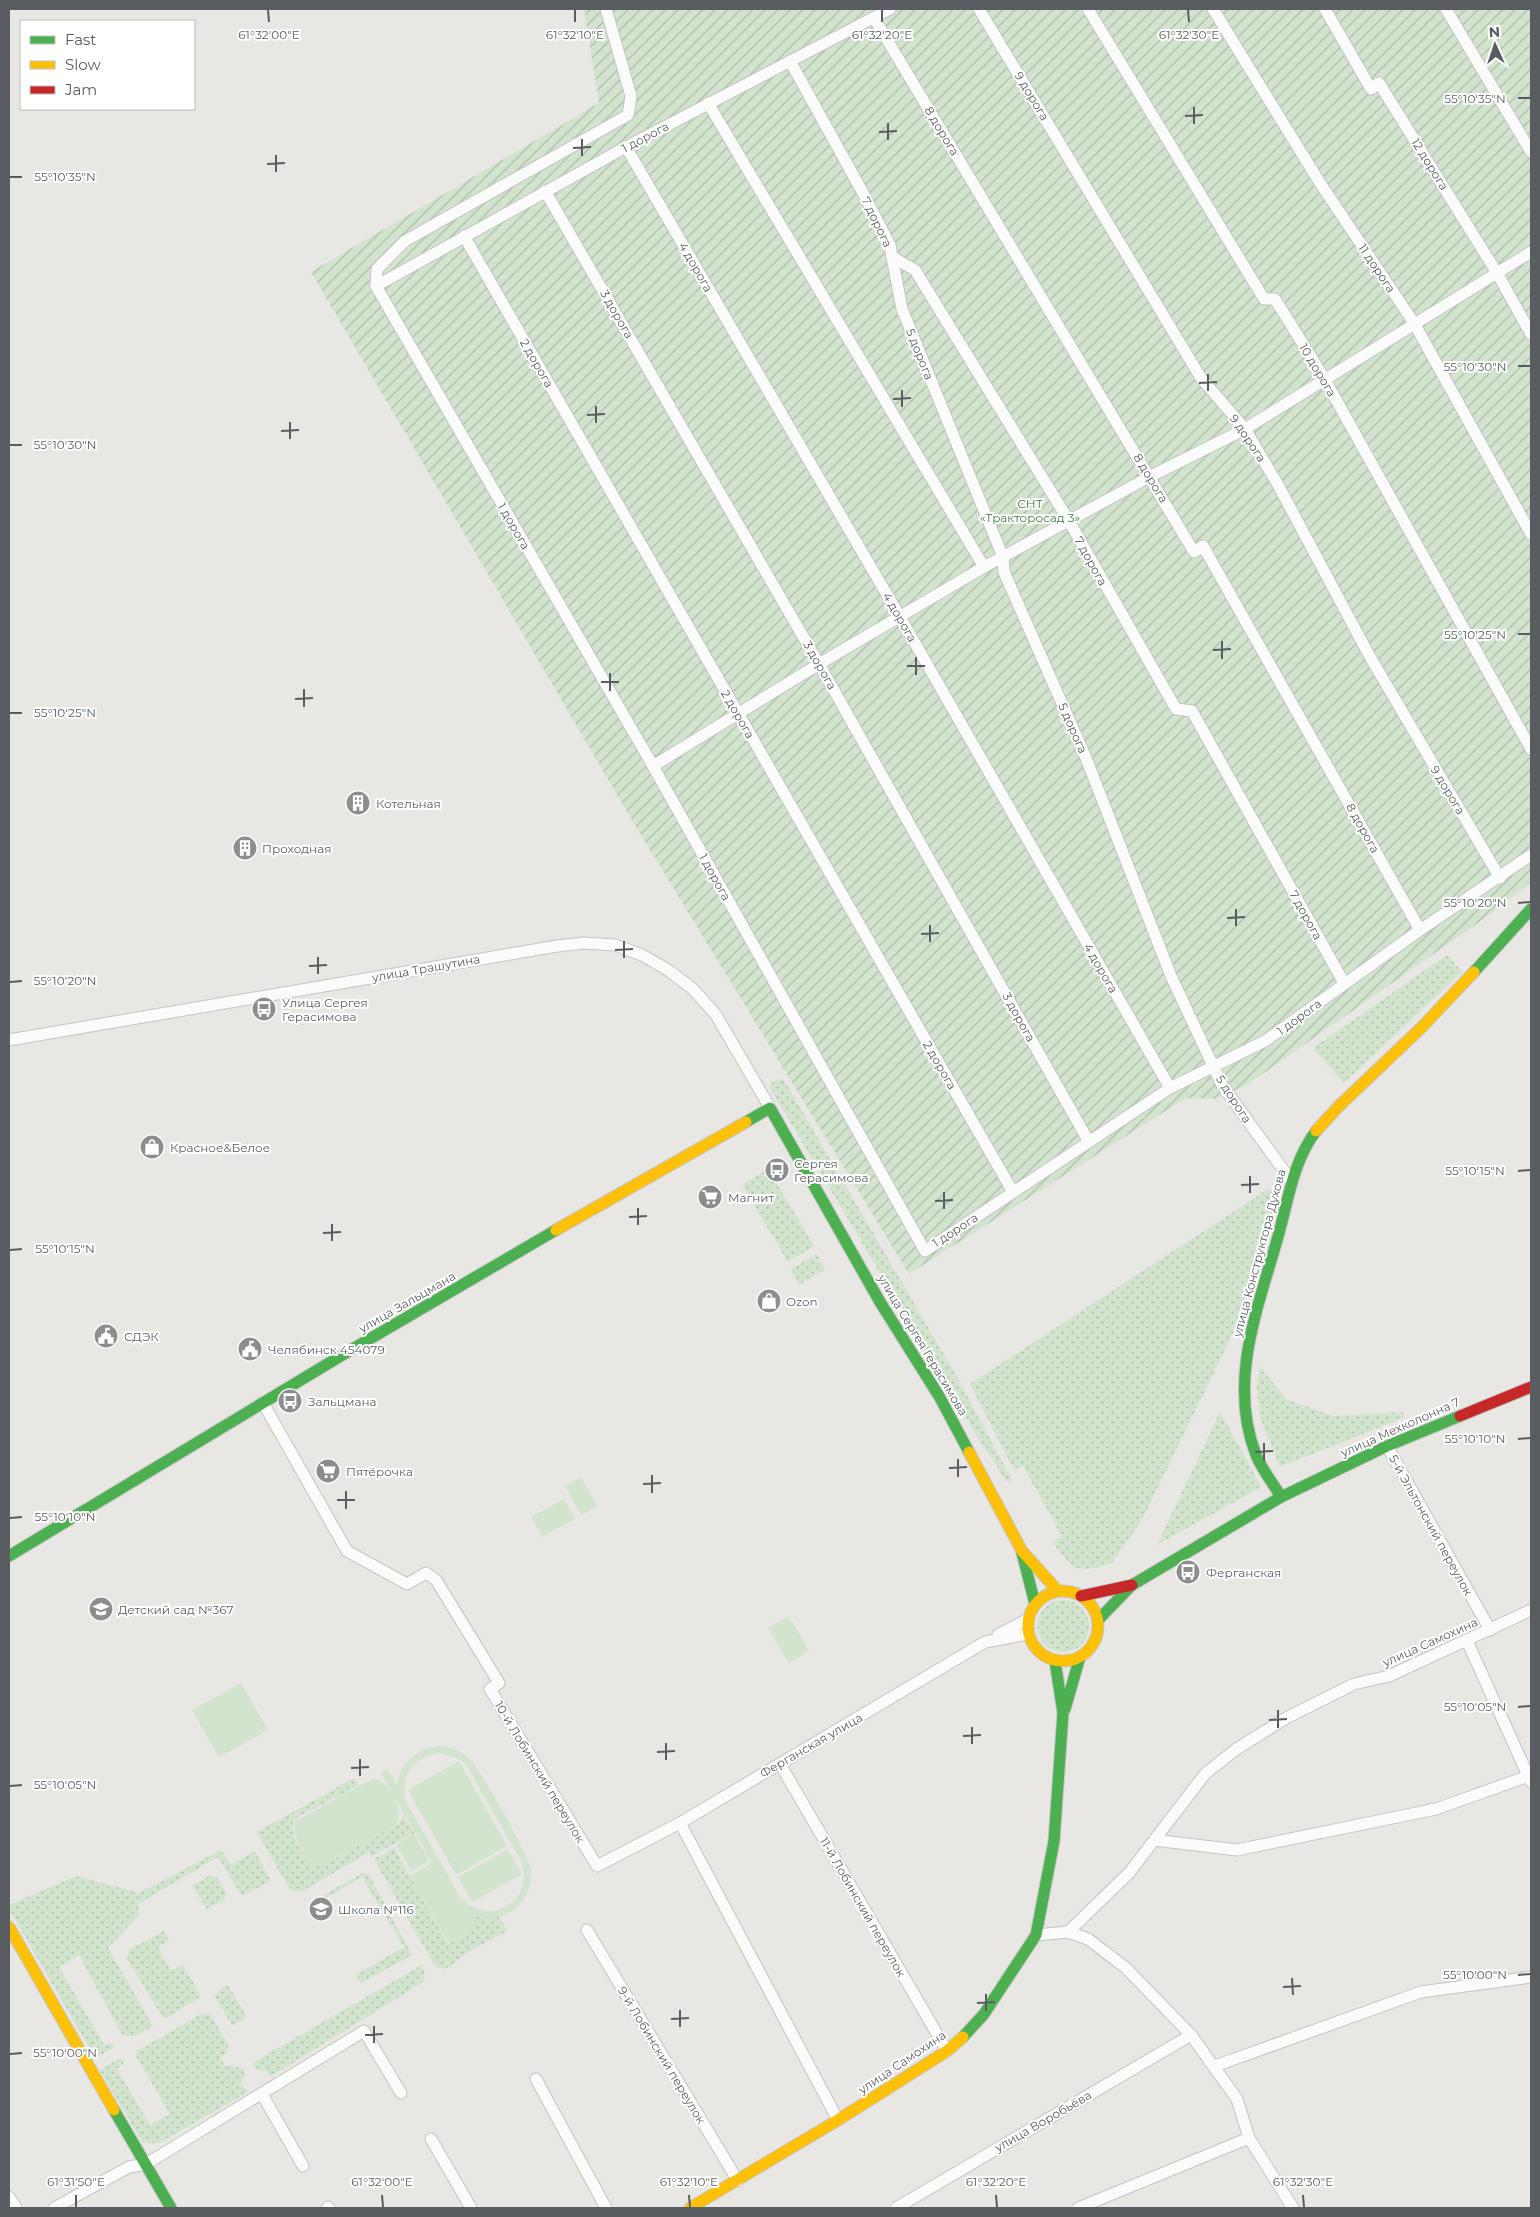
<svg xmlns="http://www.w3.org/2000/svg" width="1540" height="2217" font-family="Montserrat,sans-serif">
  <defs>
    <pattern id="grass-dots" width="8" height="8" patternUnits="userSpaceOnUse" patternTransform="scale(1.25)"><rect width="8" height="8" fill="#d2e4ce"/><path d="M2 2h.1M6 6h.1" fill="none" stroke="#adbcab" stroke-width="1.8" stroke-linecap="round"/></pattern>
    <pattern id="garden-furrows" width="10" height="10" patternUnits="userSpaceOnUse" patternTransform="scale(1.25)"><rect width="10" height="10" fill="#d2e4ce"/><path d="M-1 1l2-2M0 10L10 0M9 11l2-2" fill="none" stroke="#adbcab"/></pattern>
  </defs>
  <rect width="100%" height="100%" fill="#e8e7e3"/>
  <!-- grass -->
  <g fill="url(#grass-dots)">
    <path d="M 1447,955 L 1462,972 L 1344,1083 L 1313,1048 Z"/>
    <path d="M 778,1079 L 784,1080 L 957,1377 L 1012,1480 L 1010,1482 L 1007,1482 L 979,1439 L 770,1088 L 771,1083 Z"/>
    <path d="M 768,1169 L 814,1246 L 788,1262 L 742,1185 Z"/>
    <path d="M 1268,1189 L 1276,1193 L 1270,1234 L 1231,1337 L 1142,1520 L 1112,1563 C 1077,1574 1075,1572 1053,1543 L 1062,1536 L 1023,1466 L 1014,1470 L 970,1384 Z"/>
    <path d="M 817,1254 L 825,1270 L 799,1285 L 791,1269 Z"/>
    <path d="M 1260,1367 L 1287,1400 L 1334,1416 L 1403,1412 L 1403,1418 L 1280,1467 L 1260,1418 L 1257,1387 Z"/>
    <path d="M 1220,1412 L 1261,1487 L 1157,1545 Z"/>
    <circle cx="1063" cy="1626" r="26"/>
    <path d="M 354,1778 L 359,1785 L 298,1817 L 293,1822 C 290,1836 303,1857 314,1865 L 325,1864 L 400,1823 L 403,1815 L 414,1833 L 372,1856 L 369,1852 L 301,1892 L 290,1890 L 257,1832 Z"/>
    <path d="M 394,1848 L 448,1944 L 477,1929 L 469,1914 L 482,1918 L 499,1917 L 507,1931 L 472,1950 L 447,1968 L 443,1969 L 435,1966 L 374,1859 Z"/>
    <path d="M 221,1850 L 231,1865 L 255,1851 L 271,1881 L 242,1896 L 218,1857 L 138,1904 L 139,1915 L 108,1948 L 153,2026 C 143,2031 133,2041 122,2034 L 79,1955 L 59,1967 L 104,2045 L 110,2043 L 114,2045 L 113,2048 L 95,2058 L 9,1909 L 9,1905 L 76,1876 L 139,1893 Z"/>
    <path d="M 362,1873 L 367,1874 L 370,1877 L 412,1955 L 361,1983 L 356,1975 L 404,1947 L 362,1877 L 324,1899 L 322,1896 Z"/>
    <path d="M 209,1876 L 218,1878 L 227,1894 L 224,1900 L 207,1909 L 192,1886 Z"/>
    <path d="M 164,1931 L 169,1941 L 158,1947 L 171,1971 L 183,1965 L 200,1994 L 199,1998 L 164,2019 L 127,1959 L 129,1950 Z"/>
    <path d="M 422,1965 C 425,1973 427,1978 420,1984 L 270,2077 L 266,2070 L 262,2071 L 254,2067 L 254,2062 Z"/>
    <path d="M 228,1985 L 247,2017 L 232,2026 L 215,1996 L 219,1990 Z"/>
    <path d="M 209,2013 L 229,2045 L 226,2054 L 220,2058 L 226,2067 L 231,2065 L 243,2069 L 246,2075 L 241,2083 L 248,2092 L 159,2143 L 142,2142 L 100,2070 L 118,2059 L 123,2060 L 123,2064 L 117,2069 L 150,2125 L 170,2114 L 136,2056 L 137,2051 L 201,2014 Z"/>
  </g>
  <!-- park -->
  <g fill="#d2e4ce" fill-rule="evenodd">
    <path d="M 581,1477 L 597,1506 L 581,1515 L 565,1486 Z"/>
    <path d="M 564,1499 L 575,1519 L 542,1537 L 531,1517 Z"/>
    <path d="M 789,1616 L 809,1651 L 789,1663 L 768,1628 Z"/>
    <path d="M 241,1683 L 268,1730 L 219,1757 L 192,1710 Z"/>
    <path d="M 442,1746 C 452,1748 462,1751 469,1758 C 480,1768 530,1857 531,1871 C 532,1887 525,1902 512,1911 C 499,1920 484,1919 469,1914 L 477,1929 L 449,1943 L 410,1876 L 432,1863 L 381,1773 L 388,1769 L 397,1785 C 401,1762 418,1747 442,1746 ZM 440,1753 L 458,1758 L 467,1766 L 522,1863 C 534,1903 488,1928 460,1897 L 406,1801 C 399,1777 415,1754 440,1753 Z"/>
    <path d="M 459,1761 L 507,1846 L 456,1875 L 408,1790 Z"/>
    <path d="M 372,1779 C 388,1778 403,1808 398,1822 L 394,1826 L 324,1864 L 315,1865 L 311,1862 C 303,1855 290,1832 296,1821 Z"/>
    <path d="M 414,1834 L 429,1861 L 411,1871 L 396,1844 Z"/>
    <path d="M 508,1849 L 522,1874 L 472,1902 L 458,1877 Z"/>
  </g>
  <!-- garden -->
  <path fill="url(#garden-furrows)" d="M 584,9 L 1531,9 L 1531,882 L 1492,913 L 1247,1085 L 1215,1099 L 1186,1098 L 909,1274 L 630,817 L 311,272 L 599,103 Z"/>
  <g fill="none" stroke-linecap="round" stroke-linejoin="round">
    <defs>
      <g id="street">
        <path d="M 890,9 L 626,147 L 376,286 L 653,766 L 925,1251 L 1170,1088 L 1265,1041 L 1420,930 L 1531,855"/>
        <path d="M 979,9 L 1201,378 L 1245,429 L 1277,483 L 1369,655 L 1500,878"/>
        <path d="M 1088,9 L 1264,299 L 1275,299 L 1324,378 L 1531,749"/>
        <path d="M 1213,9 L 1320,183 L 1414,323 L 1531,534"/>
        <path d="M 1325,9 L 1371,89 L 1379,83 L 1497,273 L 1531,334"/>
        <path d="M 1446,9 L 1531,152"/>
        <path d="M 874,18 L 1194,552 L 1203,546 L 1420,930"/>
        <path d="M 790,61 L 863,193 L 890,245 L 892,257 L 915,270 L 1069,521 L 1176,709 L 1192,711 L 1344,983"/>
        <path d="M 708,103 L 984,567"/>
        <path d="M 626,147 L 900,617 L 1170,1088"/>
        <path d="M 545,191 L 819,664 L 1089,1142"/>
        <path d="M 464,236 L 1013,1192"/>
        <path d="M 892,257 L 902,309 L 1003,557 L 1004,572 L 1086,758 L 1171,976 L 1222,1085 L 1292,1182"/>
        <path d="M 376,286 L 377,269 L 405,241 L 628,115 L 631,96 L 606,9"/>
        <path d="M 653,766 L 819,664 L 984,567 L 1151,476 L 1245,429 L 1531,252"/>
        <path d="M 9,1040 L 557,946 L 584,943 L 615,945 L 642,955 L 668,970 L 693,989 L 716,1015 L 770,1108"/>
        <path d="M 263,1403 L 347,1551 L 407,1584 L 426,1573 L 436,1580 L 499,1683 L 490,1689 L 597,1866 L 680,1823 L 985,1642 L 1028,1634"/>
        <path d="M 1387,1446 L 1490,1630"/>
        <path d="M 998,1635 L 1028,1619"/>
        <path d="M 1467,1641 L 1531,1782"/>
        <path d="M 780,1764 L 947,2051"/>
        <path d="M 680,1823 L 838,2120"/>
        <path d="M 1154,1840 L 1237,1850 L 1436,1809 L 1531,1775"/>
        <path d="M 587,1930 L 738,2181"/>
        <path d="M 1068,1932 L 1088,1939 L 1126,1968 L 1191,2035 L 1237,2099 L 1249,2138 L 1293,2208"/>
        <path d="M 1036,1935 L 1068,1932 L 1129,1873 L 1205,1774 L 1235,1750 L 1286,1718 L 1354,1684 L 1389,1676 L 1531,1610"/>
        <path d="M 1215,2066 L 1421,1992 L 1531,1977"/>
        <path d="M 536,2079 L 606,2208"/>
        <path d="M 262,2094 L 303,2166"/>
        <path d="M 431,2139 L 471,2208"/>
        <path d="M 9,2197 L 16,2208"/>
        <path d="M 328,2207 L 329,2208"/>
        <path d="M 54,2208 L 129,2167 L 146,2164 L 364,2031 L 401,2093"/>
        <path d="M 896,2208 L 1191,2035"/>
        <path d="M 1078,2208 L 1249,2138"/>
      </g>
      <g id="fast">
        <path d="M 1474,972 L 1531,909"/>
        <path d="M 746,1122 L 770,1108 L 880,1302 L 939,1396 L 969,1452"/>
        <path d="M 1281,1497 C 1273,1483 1262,1470 1256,1455 C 1227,1380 1259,1306 1279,1233 C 1289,1197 1293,1162 1316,1131"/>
        <path d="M 1022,1553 L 1035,1604"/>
        <path d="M 9,1556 L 344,1354 L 556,1230"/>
        <path d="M 1098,1620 L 1132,1585 L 1281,1497 L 1387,1446 L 1460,1416"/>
        <path d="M 1065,1709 L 1080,1657"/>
        <path d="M 963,2037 L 984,2014 L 1036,1935 L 1054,1841 L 1063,1713 L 1055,1661"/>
        <path d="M 114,2110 L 171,2208"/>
      </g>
      <g id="slow">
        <path d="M 1316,1131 L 1339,1106 L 1421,1028 L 1474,972"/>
        <path d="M 556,1230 L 746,1122"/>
        <path d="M 969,1452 L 1022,1551 L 1058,1591"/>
        <circle cx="1063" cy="1626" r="35"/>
        <path d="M 9,1927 L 114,2110"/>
        <path d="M 690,2208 L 838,2120 L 947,2051 L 963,2037"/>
      </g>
      <g id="jam">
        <path d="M 1460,1416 L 1531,1387"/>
        <path d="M 1081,1596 L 1132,1585"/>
      </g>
    </defs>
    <!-- street casing -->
    <use href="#street" stroke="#c4c4c4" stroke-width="13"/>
    <!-- fast casing -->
    <use href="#fast" stroke="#c5c5c5" stroke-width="13"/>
    <!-- slow casing -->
    <use href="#slow" stroke="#c5c5c5" stroke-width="13"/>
    <!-- jam casing -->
    <use href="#jam" stroke="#c5c5c5" stroke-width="13"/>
    <!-- street -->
    <use href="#street" stroke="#fcfbfb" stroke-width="11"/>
    <!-- fast -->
    <use href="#fast" stroke="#4caf50" stroke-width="11"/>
    <!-- slow -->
    <use href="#slow" stroke="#ffc107" stroke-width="11"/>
    <!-- jam -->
    <use href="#jam" stroke="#c62828" stroke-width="11"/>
  </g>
  <!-- ticks -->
  <path fill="none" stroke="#595d61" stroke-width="2" d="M 268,10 L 269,22M 575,10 L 575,22M 882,10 L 882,22M 1188,10 L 1189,22M 1518,98 L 1530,98M 1194,107 L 1194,124M 1185,116 L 1203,115M 888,123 L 888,140M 879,132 L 897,131M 582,139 L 582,156M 573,148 L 591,147M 276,155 L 276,172M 267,164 L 285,163M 10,177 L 22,177M 1518,366 L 1530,366M 1208,374 L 1208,391M 1199,383 L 1217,382M 902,390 L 902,407M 893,399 L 911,398M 596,406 L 596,423M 587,415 L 605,414M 290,422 L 290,439M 281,431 L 299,430M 10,445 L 22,445M 1518,634 L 1530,634M 1222,641 L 1222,659M 1213,650 L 1231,649M 916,657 L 916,675M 907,666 L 925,666M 610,673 L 610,691M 601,682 L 619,682M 304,689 L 304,707M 295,699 L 313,698M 10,713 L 22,713M 1518,903 L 1530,902M 1236,909 L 1236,926M 1227,918 L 1245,917M 930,925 L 930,942M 921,934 L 939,933M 624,941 L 624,958M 615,950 L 633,949M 318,957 L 318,974M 309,966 L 327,965M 10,982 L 22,981M 1518,1171 L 1530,1170M 1250,1176 L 1250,1193M 1241,1185 L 1259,1184M 944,1192 L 944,1209M 935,1201 L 953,1200M 638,1208 L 638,1225M 629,1217 L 647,1216M 332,1224 L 332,1241M 323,1233 L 341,1232M 10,1250 L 22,1249M 1518,1439 L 1530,1438M 1264,1443 L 1264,1461M 1255,1452 L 1273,1451M 958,1459 L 958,1477M 949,1468 L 967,1467M 652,1475 L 652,1493M 643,1484 L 661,1483M 346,1491 L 346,1509M 337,1500 L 355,1500M 10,1518 L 22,1517M 1518,1707 L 1530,1706M 1278,1710 L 1278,1728M 1269,1720 L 1287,1719M 972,1727 L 972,1744M 963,1736 L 981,1735M 666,1743 L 666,1760M 657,1752 L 675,1751M 360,1759 L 360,1776M 351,1768 L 369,1767M 10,1786 L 22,1785M 1518,1975 L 1530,1974M 1292,1978 L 1293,1995M 1283,1987 L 1301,1986M 986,1994 L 986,2011M 977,2003 L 995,2002M 680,2010 L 680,2027M 671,2019 L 689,2018M 374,2026 L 374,2043M 365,2035 L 383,2034M 10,2054 L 22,2053M 76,2195 L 76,2207M 382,2195 L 383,2207M 689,2195 L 690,2207M 996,2195 L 997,2207M 1303,2195 L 1304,2207"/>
  <!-- icons -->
  <defs>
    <symbol id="building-disc" viewBox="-11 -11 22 22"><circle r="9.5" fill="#8b8d8e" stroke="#fff"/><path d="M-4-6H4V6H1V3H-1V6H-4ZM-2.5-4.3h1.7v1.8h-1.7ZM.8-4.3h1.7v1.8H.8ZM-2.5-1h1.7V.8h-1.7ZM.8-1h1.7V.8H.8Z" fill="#fff"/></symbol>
    <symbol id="bus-disc" viewBox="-11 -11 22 22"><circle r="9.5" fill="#8b8d8e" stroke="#fff"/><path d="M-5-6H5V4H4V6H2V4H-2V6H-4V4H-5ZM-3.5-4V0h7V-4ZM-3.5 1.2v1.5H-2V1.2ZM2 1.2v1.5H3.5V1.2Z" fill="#fff"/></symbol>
    <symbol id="shop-disc" viewBox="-11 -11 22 22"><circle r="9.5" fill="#8b8d8e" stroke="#fff"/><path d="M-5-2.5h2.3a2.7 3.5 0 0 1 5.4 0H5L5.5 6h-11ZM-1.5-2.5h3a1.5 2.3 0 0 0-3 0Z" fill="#fff"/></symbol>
    <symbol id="supermarket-disc" viewBox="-11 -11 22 22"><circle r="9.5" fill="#8b8d8e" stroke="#fff"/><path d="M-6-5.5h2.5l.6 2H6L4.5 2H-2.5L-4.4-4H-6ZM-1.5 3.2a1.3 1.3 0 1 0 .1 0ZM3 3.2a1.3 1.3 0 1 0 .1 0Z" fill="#fff"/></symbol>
    <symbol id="civic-disc" viewBox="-11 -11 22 22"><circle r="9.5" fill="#8b8d8e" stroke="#fff"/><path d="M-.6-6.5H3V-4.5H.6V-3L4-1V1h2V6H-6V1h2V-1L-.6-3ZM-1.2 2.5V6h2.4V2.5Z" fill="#fff"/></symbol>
    <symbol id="school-disc" viewBox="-11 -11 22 22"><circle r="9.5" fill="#8b8d8e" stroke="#fff"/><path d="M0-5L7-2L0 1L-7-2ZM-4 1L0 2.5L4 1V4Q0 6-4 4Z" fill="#fff"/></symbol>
  </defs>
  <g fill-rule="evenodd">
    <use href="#building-disc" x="344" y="789" width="28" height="28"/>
    <use href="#building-disc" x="231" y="834" width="28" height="28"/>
    <use href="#bus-disc" x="250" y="995" width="28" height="28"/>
    <use href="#shop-disc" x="138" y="1133" width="28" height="28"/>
    <use href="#bus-disc" x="763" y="1156" width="28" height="28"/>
    <use href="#supermarket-disc" x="696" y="1183" width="28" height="28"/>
    <use href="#shop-disc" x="755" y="1287" width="28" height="28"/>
    <use href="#civic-disc" x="92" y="1322" width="28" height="28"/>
    <use href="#civic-disc" x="236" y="1335" width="28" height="28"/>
    <use href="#bus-disc" x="276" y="1387" width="28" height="28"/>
    <use href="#supermarket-disc" x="314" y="1457" width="28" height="28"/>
    <use href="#bus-disc" x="1174" y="1558" width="28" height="28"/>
    <use href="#school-disc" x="87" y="1595" width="28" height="28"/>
    <use href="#school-disc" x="307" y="1895" width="28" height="28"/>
  </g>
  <g text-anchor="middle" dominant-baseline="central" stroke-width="4" stroke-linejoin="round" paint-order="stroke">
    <!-- street labels -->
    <g font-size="12" fill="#595d61" stroke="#fff">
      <text transform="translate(1032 96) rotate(59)">9 дорога</text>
      <text transform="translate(942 131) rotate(59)">8 дорога</text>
      <text transform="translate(645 137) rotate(-28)">1 дорога</text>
      <text transform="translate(1430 164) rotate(58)">12 дорога</text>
      <text transform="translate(877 222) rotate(64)">7 дорога</text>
      <text transform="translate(696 267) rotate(60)">4 дорога</text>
      <text transform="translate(1377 268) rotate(56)">11 дорога</text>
      <text transform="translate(617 314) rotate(60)">3 дорога</text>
      <text transform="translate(920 354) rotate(68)">5 дорога</text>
      <text transform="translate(537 363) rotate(60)">2 дорога</text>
      <text transform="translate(1318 370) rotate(59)">10 дорога</text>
      <text transform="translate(1248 438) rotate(56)">9 дорога</text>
      <text transform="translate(1151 478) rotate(59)">8 дорога</text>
      <text transform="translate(514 526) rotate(60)">1 дорога</text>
      <text transform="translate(1091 561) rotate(61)">7 дорога</text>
      <text transform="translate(900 617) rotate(60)">4 дорога</text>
      <text transform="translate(820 665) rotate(60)">3 дорога</text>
      <text transform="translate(738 714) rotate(60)">2 дорога</text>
      <text transform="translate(1073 728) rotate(66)">5 дорога</text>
      <text transform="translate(1448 790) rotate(59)">9 дорога</text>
      <text transform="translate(1363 828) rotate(61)">8 дорога</text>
      <text transform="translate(715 877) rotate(61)">1 дорога</text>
      <text transform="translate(1306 915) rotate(61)">7 дорога</text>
      <text transform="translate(426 968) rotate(-10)">улица Трашутина</text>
      <text transform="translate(1101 968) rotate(60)">4 дорога</text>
      <text transform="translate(1019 1017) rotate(61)">3 дорога</text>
      <text transform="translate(1299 1017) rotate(-36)">1 дорога</text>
      <text transform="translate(940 1065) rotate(60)">2 дорога</text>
      <text transform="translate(1234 1099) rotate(57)">5 дорога</text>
      <text transform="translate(955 1230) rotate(-33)">1 дорога</text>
      <text transform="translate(1259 1253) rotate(-75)">улица Конструктора Духова</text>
      <text transform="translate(407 1302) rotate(-30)">улица Зальцмана</text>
      <text transform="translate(923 1345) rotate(59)">улица Сергея Герасимова</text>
      <text transform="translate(1400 1427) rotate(-24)">улица Мехколонна 7</text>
      <text transform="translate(1431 1525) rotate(61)">5-й Эльтонский переулок</text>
      <text transform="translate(1430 1642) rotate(-24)">улица Самохина</text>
      <text transform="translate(811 1745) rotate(-30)">Ферганская улица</text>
      <text transform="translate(540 1772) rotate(59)">10-й Лобинский переулок</text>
      <text transform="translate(863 1907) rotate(60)">11-й Лобинский переулок</text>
      <text transform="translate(662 2055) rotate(59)">9-й Лобинский переулок</text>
      <text transform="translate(902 2062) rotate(-34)">улица Самохина</text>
      <text transform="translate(1043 2121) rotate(-30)">улица Воробьёва</text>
    </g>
    <!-- park labels -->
    <g font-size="12" fill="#398138" stroke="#fff">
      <text x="1030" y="503">СНТ<tspan x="1030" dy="14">«Тракторосад 3»</tspan></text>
    </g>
    <!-- poi labels -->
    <g font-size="12" fill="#595d61" stroke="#fff" text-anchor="start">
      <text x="376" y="803">Котельная</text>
      <text x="262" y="848">Проходная</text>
      <text x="282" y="1002">Улица Сергея<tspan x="282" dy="14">Герасимова</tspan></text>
      <text x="170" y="1147">Красное&amp;Белое</text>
      <text x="794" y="1163">Сергея<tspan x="794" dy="14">Герасимова</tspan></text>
      <text x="728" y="1197">Магнит</text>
      <text x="786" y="1301">Ozon</text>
      <text x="124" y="1336">СДЭК</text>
      <text x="268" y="1349">Челябинск 454079</text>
      <text x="308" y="1401">Зальцмана</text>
      <text x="346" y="1471">Пятёрочка</text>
      <text x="1206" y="1572">Ферганская</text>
      <text x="118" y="1609">Детский сад №367</text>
      <text x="338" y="1909">Школа №116</text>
    </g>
  </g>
  <g font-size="12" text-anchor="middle" fill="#595d61" stroke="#fff" stroke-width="4" stroke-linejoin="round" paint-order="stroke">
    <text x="269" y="39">61°32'00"E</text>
    <text x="575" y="39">61°32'10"E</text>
    <text x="882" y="39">61°32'20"E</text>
    <text x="1189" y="39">61°32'30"E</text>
    <text x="1475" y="103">55°10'35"N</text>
    <text x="65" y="181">55°10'35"N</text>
    <text x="1475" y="371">55°10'30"N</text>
    <text x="65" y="449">55°10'30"N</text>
    <text x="1475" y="639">55°10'25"N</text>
    <text x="65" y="717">55°10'25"N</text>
    <text x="1475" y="907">55°10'20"N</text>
    <text x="65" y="985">55°10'20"N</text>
    <text x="1475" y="1175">55°10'15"N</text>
    <text x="65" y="1253">55°10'15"N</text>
    <text x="1475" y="1443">55°10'10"N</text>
    <text x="65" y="1521">55°10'10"N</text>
    <text x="1475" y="1711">55°10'05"N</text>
    <text x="65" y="1789">55°10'05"N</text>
    <text x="1475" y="1979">55°10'00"N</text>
    <text x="65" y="2057">55°10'00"N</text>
    <text x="76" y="2186">61°31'50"E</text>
    <text x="382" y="2186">61°32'00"E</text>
    <text x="689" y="2186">61°32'10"E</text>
    <text x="996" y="2186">61°32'20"E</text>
    <text x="1303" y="2186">61°32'30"E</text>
  </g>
  <!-- border -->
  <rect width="1540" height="2217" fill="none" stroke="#595d61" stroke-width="20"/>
  <!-- legend -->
  <rect x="20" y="20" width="175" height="90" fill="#ffffff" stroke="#bdbec0"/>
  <rect x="30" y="36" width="25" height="8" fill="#4caf50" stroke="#bdbec0"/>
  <text x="65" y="45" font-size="15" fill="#595d61">Fast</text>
  <rect x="30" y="61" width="25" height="8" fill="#ffc107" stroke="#bdbec0"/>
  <text x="65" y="70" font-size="15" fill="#595d61">Slow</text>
  <rect x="30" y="86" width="25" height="8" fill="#c62828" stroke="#bdbec0"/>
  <text x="65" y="95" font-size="15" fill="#595d61">Jam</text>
  <!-- north arrow -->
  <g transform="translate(1495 45) rotate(357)" stroke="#ffffff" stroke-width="4" paint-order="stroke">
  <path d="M0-4L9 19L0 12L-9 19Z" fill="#595d61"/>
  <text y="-8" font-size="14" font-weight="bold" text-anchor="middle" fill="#595d61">N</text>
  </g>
</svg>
